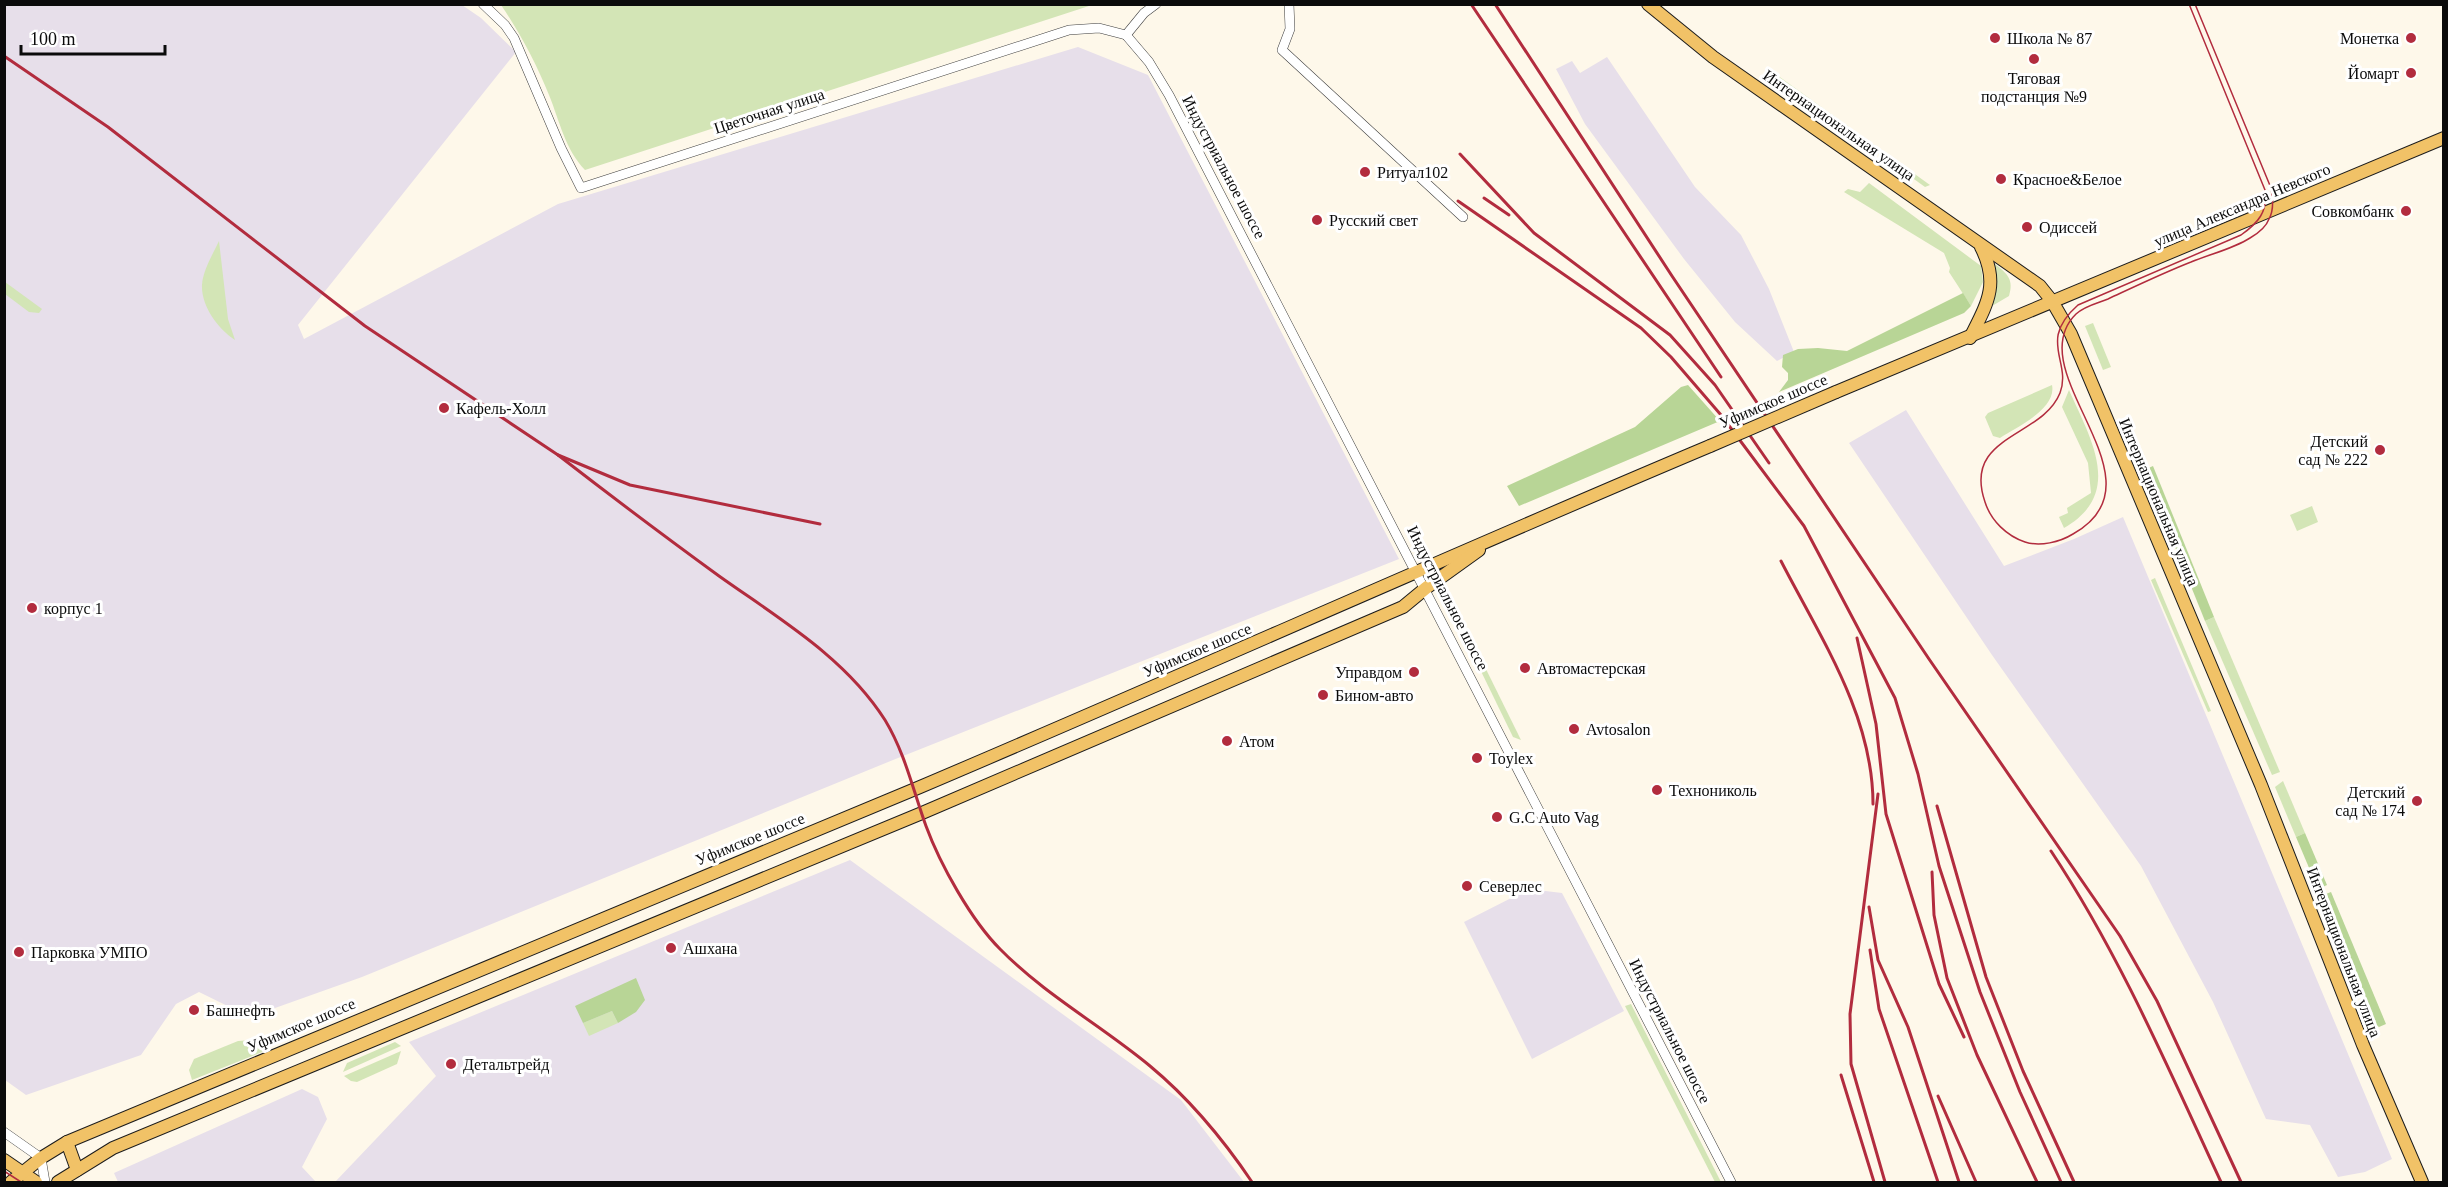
<svg xmlns="http://www.w3.org/2000/svg" width="2448" height="1187" font-family="Georgia,serif">
  <rect width="100%" height="100%" fill="#fef8ea"/>
  <!-- industrial -->
  <g fill="#e7dfea">
    <path d="M 5,5 L 462,5 L 481,18 L 516,52 L 298,325 L 304,339 L 558,204 L 1078,47 L 1148,75 L 1399,559 L 893,760 L 362,977 L 250,1017 L 199,992 L 176,1004 L 141,1055 L 26,1095 L 5,1080 Z"/>
    <path d="M 1607,57 L 1695,187 L 1741,235 L 1769,289 L 1794,352 L 1777,361 L 1735,322 L 1684,259 L 1585,124 L 1556,69 L 1572,61 L 1580,73 Z"/>
    <path d="M 1906,410 L 2004,566 L 2074,539 L 2123,517 L 2392,1159 L 2365,1172 L 2338,1177 L 2310,1125 L 2266,1119 L 2213,1002 L 2141,866 L 1992,655 L 1849,443 Z"/>
    <path d="M 850,860 L 1181,1100 L 1244,1182 L 335,1182 L 436,1076 L 409,1042 Z"/>
    <path d="M 1529,889 L 1562,893 L 1624,1011 L 1532,1059 L 1464,922 Z"/>
    <path d="M 302,1089 L 318,1097 L 327,1119 L 302,1167 L 316,1182 L 118,1182 L 114,1173 Z"/>
  </g>
  <!-- green -->
  <g fill="#d3e5b6">
    <path d="M 501,5 L 1092,5 L 585,170 C 565,149 560,122 549,95 C 536,63 520,33 501,5 Z"/>
    <path d="M 1770,70 L 1930,185 L 1925,187 L 1768,74 Z"/>
    <path d="M 1869,183 L 1981,266 L 1983,282 L 1971,306 L 1949,272 L 1950,268 L 1944,253 L 1844,192 L 1848,189 L 1860,192 Z"/>
    <path d="M 219,241 L 228,319 L 235,340 C 218,329 201,306 202,285 C 203,270 213,254 219,241 Z"/>
    <path d="M 1995,264 C 2008,274 2014,280 2009,296 L 1992,306 L 1997,285 Z"/>
    <path d="M 5,282 L 42,309 L 39,313 L 29,312 L 5,294 Z"/>
    <path d="M 2093,323 L 2111,367 L 2103,370 L 2085,326 Z"/>
    <path d="M 2052,385 C 2057,409 2017,427 2000,438 L 1993,436 L 1985,417 L 1988,413 Z"/>
    <path d="M 2069,390 C 2090,438 2125,493 2064,528 L 2059,517 L 2068,513 L 2067,508 L 2091,493 L 2088,463 L 2062,407 Z"/>
    <path d="M 2312,506 L 2318,522 L 2297,531 L 2290,515 Z"/>
    <path d="M 2155,578 L 2211,711 L 2208,712 L 2151,580 Z"/>
    <path d="M 2214,617 L 2280,772 L 2272,775 L 2205,621 Z"/>
    <path d="M 1480,657 L 1521,740 L 1513,737 L 1477,663 Z"/>
    <path d="M 2283,781 L 2305,833 L 2296,837 L 2275,787 Z"/>
    <path d="M 1631,1004 L 1721,1182 L 1715,1182 L 1625,1006 Z"/>
    <path d="M 612,1011 L 618,1023 L 589,1036 L 583,1023 Z"/>
    <path d="M 252,1040 L 265,1051 L 192,1080 L 189,1070 L 194,1059 L 238,1041 Z"/>
    <path d="M 395,1042 L 401,1046 L 343,1072 L 347,1063 Z"/>
    <path d="M 401,1051 L 397,1064 L 357,1082 L 351,1081 L 344,1076 Z"/>
  </g>
  <!-- forest -->
  <g fill="#b8d596">
    <path d="M 1963,293 L 1971,306 L 1964,313 L 1779,392 L 1788,380 L 1788,373 L 1782,367 L 1783,355 L 1798,349 L 1818,348 L 1847,351 Z"/>
    <path d="M 1688,385 L 1720,421 L 1519,506 L 1507,486 L 1635,427 L 1681,387 Z"/>
    <path d="M 2153,466 L 2214,617 L 2205,621 L 2144,470 Z"/>
    <path d="M 2305,833 L 2327,885 L 2318,889 L 2296,837 Z"/>
    <path d="M 2331,892 L 2386,1024 L 2379,1027 L 2375,1024 L 2321,896 Z"/>
    <path d="M 636,978 L 645,1000 L 636,1012 L 618,1023 L 612,1011 L 583,1023 L 575,1006 Z"/>
  </g>
  <g fill="none" stroke-linecap="round" stroke-linejoin="round">
    <defs>
      <g id="minor">
        <path d="M 483,4 L 505,25 L 514,38 L 561,148 L 581,188 L 1069,30 L 1099,28 L 1126,35"/>
        <path d="M 1289,4 L 1290,29 L 1282,50 L 1463,217"/>
        <path d="M 1126,35 L 1149,62 L 1169,95 L 1731,1182"/>
        <path d="M 1126,35 L 1144,13 L 1156,4"/>
        <path d="M 4,1132 L 41,1158 L 45,1182"/>
      </g>
      <g id="major">
        <path d="M 1648,4 L 1713,57 L 2040,286 L 2052,301 L 2071,334 L 2261,785 L 2363,1045 L 2422,1182"/>
        <path d="M 1970,338 C 1987,304 2000,284 1981,247"/>
        <path d="M 1836,392 L 2444,138"/>
        <path d="M 67,1142 L 77,1170"/>
        <path d="M 4,1160 L 36,1182"/>
        <path d="M 11,1182 L 41,1158 L 67,1142 C 350,1022 636,907 920,787 C 1184,675 1446,557 1710,446"/>
        <path d="M 58,1182 L 113,1148 L 922,813 L 1403,607 L 1426,588 L 1479,550"/>
      </g>
    </defs>
    <!-- minor casing -->
    <use href="#minor" stroke="#3e3e3e" stroke-width="10"/>
    <!-- major casing -->
    <use href="#major" stroke="#1c1c1c" stroke-width="14"/>
    <!-- minor -->
    <use href="#minor" stroke="#fff" stroke-width="9"/>
    <!-- major -->
    <use href="#major" stroke="#f1c267" stroke-width="12"/>
    <!-- tram -->
    <g stroke="#b22c3e" stroke-width="1.5">
      <path d="M 2189,4 L 2265,190 C 2268,212 2258,223 2241,235 L 2078,305 C 2037,341 2072,361 2060,393 C 2042,438 1962,435 1985,502 C 1991,521 2007,536 2025,542 C 2040,547 2060,542 2073,534 C 2170,480 2017,372 2076,314 C 2084,306 2098,303 2108,299 C 2136,286 2163,273 2191,262 C 2210,254 2233,249 2250,238 C 2257,234 2266,227 2269,219 C 2274,210 2273,198 2271,188 L 2195,4"/>
      <path d="M 4,1171 L 21,1182"/>
    </g>
    <!-- rail -->
    <g stroke="#b22c3e" stroke-width="3">
      <path d="M 1471,4 L 1721,377"/>
      <path d="M 1495,4 L 1672,276 L 1929,659 L 2120,936 L 2157,1001 L 2241,1182"/>
      <path d="M 4,56 L 108,127 L 365,326 L 558,455 L 630,485 L 820,524"/>
      <path d="M 1460,154 L 1534,233 L 1670,335 L 1715,385 L 1769,463"/>
      <path d="M 1484,198 L 1509,215"/>
      <path d="M 1458,201 L 1641,328 L 1671,357 L 1721,415 L 1804,526 L 1895,698 L 1918,774 L 1939,866 L 1980,992 L 2020,1092 L 2061,1182"/>
      <path d="M 558,455 C 611,496 664,536 719,576 C 778,618 845,657 885,720 C 905,753 913,790 926,826 C 940,864 971,920 1000,949 C 1045,995 1102,1026 1150,1066 C 1191,1100 1223,1139 1252,1182"/>
      <path d="M 1781,561 C 1820,637 1873,715 1873,804"/>
      <path d="M 1857,638 L 1876,724 L 1886,814 L 1939,984 L 1964,1037"/>
      <path d="M 1878,794 L 1850,1014 L 1851,1064 L 1885,1182"/>
      <path d="M 1937,806 L 1986,977 L 2023,1071 L 2074,1182"/>
      <path d="M 2051,851 C 2120,955 2169,1070 2221,1182"/>
      <path d="M 1932,872 L 1934,915 L 1947,978 L 1977,1055 L 2037,1182"/>
      <path d="M 1869,907 L 1878,960 L 1908,1027 L 1959,1182"/>
      <path d="M 1870,950 L 1879,1009 L 1938,1182"/>
      <path d="M 1841,1075 L 1874,1182"/>
      <path d="M 1938,1096 L 1976,1182"/>
    </g>
    <defs>
      <path id="major-bridge" d="M 1710,446 L 1836,392"/>
    </defs>
    <!-- major-bridge casing -->
    <use href="#major-bridge" stroke="#1c1c1c" stroke-width="14" stroke-linecap="butt"/>
    <!-- major-bridge -->
    <use href="#major-bridge" stroke="#f1c267" stroke-width="12"/>
  </g>
  <!-- markers -->
  <g fill="#b22c3e" stroke="#fff" stroke-width="2">
    <circle cx="1995" cy="38" r="6"/>
    <circle cx="2411" cy="38" r="6"/>
    <circle cx="2034" cy="59" r="6"/>
    <circle cx="2411" cy="73" r="6"/>
    <circle cx="1365" cy="172" r="6"/>
    <circle cx="2001" cy="179" r="6"/>
    <circle cx="2406" cy="211" r="6"/>
    <circle cx="1317" cy="220" r="6"/>
    <circle cx="2027" cy="227" r="6"/>
    <circle cx="444" cy="408" r="6"/>
    <circle cx="2380" cy="450" r="6"/>
    <circle cx="32" cy="608" r="6"/>
    <circle cx="1525" cy="668" r="6"/>
    <circle cx="1414" cy="672" r="6"/>
    <circle cx="1323" cy="695" r="6"/>
    <circle cx="1574" cy="729" r="6"/>
    <circle cx="1227" cy="741" r="6"/>
    <circle cx="1477" cy="758" r="6"/>
    <circle cx="1657" cy="790" r="6"/>
    <circle cx="2417" cy="801" r="6"/>
    <circle cx="1497" cy="817" r="6"/>
    <circle cx="1467" cy="886" r="6"/>
    <circle cx="671" cy="948" r="6"/>
    <circle cx="19" cy="952" r="6"/>
    <circle cx="194" cy="1010" r="6"/>
    <circle cx="451" cy="1064" r="6"/>
  </g>
  <g text-anchor="middle" dominant-baseline="central" stroke-width="6" stroke-linejoin="round" paint-order="stroke">
    <!-- poi labels -->
    <g font-size="16" fill="#0b0b0b" stroke="#fff" text-anchor="start">
      <text x="2007" y="38">Школа № 87</text>
      <text x="2399" y="38" text-anchor="end">Монетка</text>
      <text x="2399" y="73" text-anchor="end">Йомарт</text>
      <text x="2034" y="78" text-anchor="middle">Тяговая<tspan x="2034" dy="18">подстанция №9</tspan></text>
      <text x="1377" y="172">Ритуал102</text>
      <text x="2013" y="179">Красное&amp;Белое</text>
      <text x="2394" y="211" text-anchor="end">Совкомбанк</text>
      <text x="1329" y="220">Русский свет</text>
      <text x="2039" y="227">Одиссей</text>
      <text x="456" y="408">Кафель-Холл</text>
      <text x="2368" y="441" text-anchor="end">Детский<tspan x="2368" dy="18">сад № 222</tspan></text>
      <text x="44" y="608">корпус 1</text>
      <text x="1537" y="668">Автомастерская</text>
      <text x="1402" y="672" text-anchor="end">Управдом</text>
      <text x="1335" y="695">Бином-авто</text>
      <text x="1586" y="729">Avtosalon</text>
      <text x="1239" y="741">Атом</text>
      <text x="1489" y="758">Toylex</text>
      <text x="1669" y="790">Технониколь</text>
      <text x="2405" y="792" text-anchor="end">Детский<tspan x="2405" dy="18">сад № 174</tspan></text>
      <text x="1509" y="817">G.C Auto Vag</text>
      <text x="1479" y="886">Северлес</text>
      <text x="683" y="948">Ашхана</text>
      <text x="31" y="952">Парковка УМПО</text>
      <text x="206" y="1010">Башнефть</text>
      <text x="463" y="1064">Детальтрейд</text>
    </g>
    <!-- street labels -->
    <g font-size="16" fill="#0b0b0b" stroke="#fff">
      <text transform="translate(769 111) rotate(-18)">Цветочная улица</text>
      <text transform="translate(1839 125) rotate(35)">Интернациональная улица</text>
      <text transform="translate(1224 167) rotate(62)">Индустриальное шоссе</text>
      <text transform="translate(2242 205) rotate(-23)">улица Александра Невского</text>
      <text transform="translate(1773 401) rotate(-23)">Уфимское шоссе</text>
      <text transform="translate(2159 502) rotate(67)">Интернациональная улица</text>
      <text transform="translate(1448 598) rotate(63)">Индустриальное шоссе</text>
      <text transform="translate(1197 650) rotate(-23)">Уфимское шоссе</text>
      <text transform="translate(750 839) rotate(-22)">Уфимское шоссе</text>
      <text transform="translate(2344 952) rotate(69)">Интернациональная улица</text>
      <text transform="translate(301 1025) rotate(-23)">Уфимское шоссе</text>
      <text transform="translate(1670 1031) rotate(63)">Индустриальное шоссе</text>
    </g>
  </g>
  <!-- border -->
  <rect width="2448" height="1187" fill="none" stroke="#0b0b0b" stroke-width="12"/>
  <!-- scale -->
  <path d="M21 45v9h144v-9" fill="none" stroke="#0b0b0b" stroke-width="3"/>
  <text x="30" y="45" font-size="18" fill="#0b0b0b" stroke="#ffffff" stroke-width="4.5" paint-order="stroke">100 m</text>
</svg>
